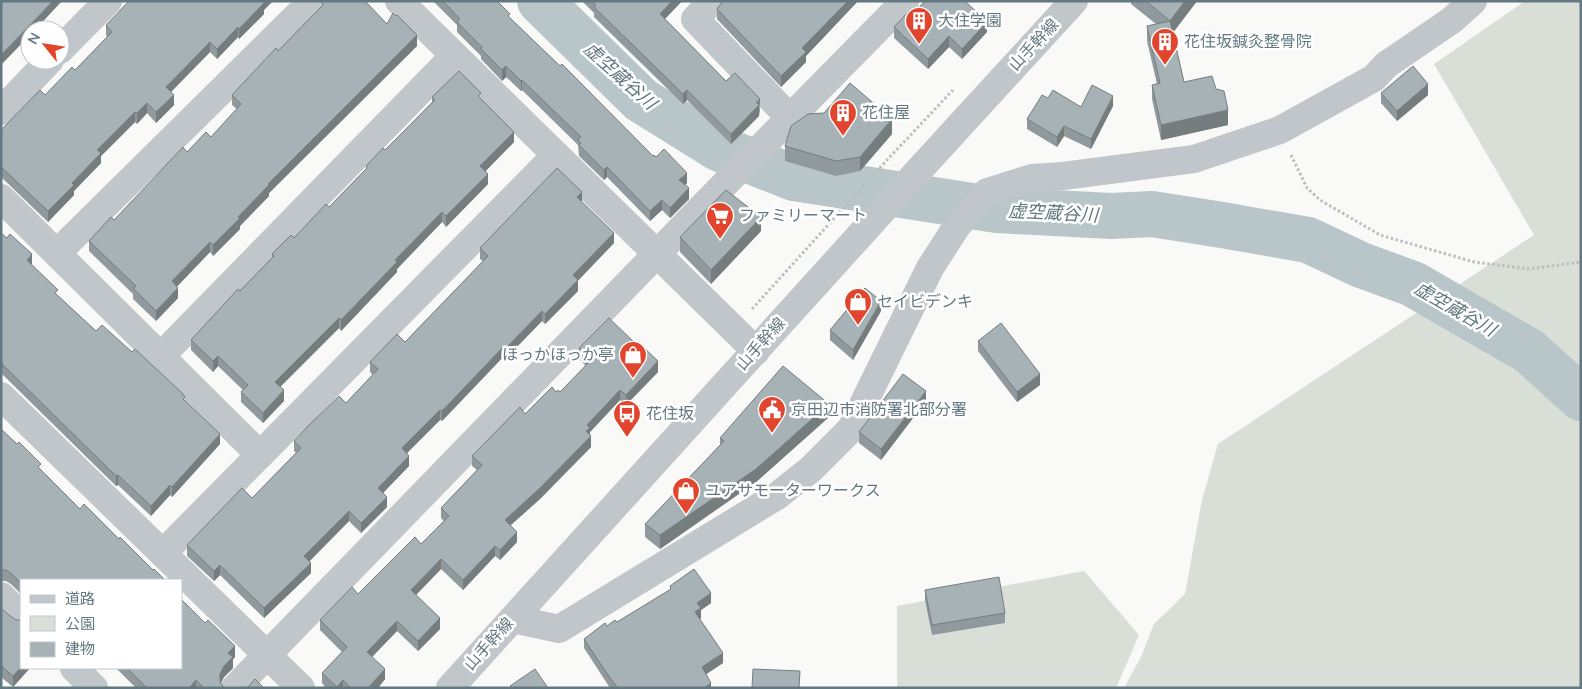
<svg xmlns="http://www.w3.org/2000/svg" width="1582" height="689" font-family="'Nunito Sans','Noto Sans JP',sans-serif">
  <rect width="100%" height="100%" fill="#f9f9f7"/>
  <!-- green -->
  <g fill="#d9ded6">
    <path d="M 1525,1 L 1581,1 L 1581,688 L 1124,688 L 1141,657 L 1154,624 L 1185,594 L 1202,500 L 1218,444 L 1534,235 L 1434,64 Z"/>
    <path d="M 1084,571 L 1139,635 L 1116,688 L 897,688 L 897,606 Z"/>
  </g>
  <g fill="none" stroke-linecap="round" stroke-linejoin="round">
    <!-- river -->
    <path stroke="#b8c6c9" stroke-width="46" d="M 540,1 L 641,100 L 718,148 L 794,178 L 997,210 L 1111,216 L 1152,214 L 1222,225 L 1308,240 L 1361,265 L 1413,284 L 1529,351 L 1581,398"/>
    <!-- path -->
    <g stroke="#babfc1" stroke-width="3" stroke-dasharray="2.5 2.5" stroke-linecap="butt">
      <path d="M 1291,155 L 1307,188 L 1320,200 L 1380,235 L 1474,262 L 1529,269 L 1581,262"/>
      <path d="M 752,309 L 886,161 L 953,90"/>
    </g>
    <!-- minor -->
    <g stroke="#c0c6c9" stroke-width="28">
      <path d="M 399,1 L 756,351"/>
      <path d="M 712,1 L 695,19 L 790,118"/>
      <path d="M 60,50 L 108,1"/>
      <path d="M 1,111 L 50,60"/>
      <path d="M 1,198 L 260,455"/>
      <path d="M 57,253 L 312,1"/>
      <path d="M 161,356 L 454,56"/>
      <path d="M 1,396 L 301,688"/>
      <path d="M 163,553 L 556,155"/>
      <path d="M 1,596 L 21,616"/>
      <path d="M 513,619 L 559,629 L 777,496 L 811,469 L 851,429 L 930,268 L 957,226 L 987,192 L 1032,178 L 1063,176 L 1194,159 L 1280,130 L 1374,78 L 1386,65 L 1452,20 L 1473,1"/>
      <path d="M 74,668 L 94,688"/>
      <path d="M 235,688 L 713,196 L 905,1"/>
      <path d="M 450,688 L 920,169 L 1074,1"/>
    </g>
  </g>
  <!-- wall -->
  <g fill="#90999d">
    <path d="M 433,1 L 497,1 L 510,18 L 560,66 L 653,156 L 656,157 L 687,183 L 685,185 L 689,199 L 670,218 L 662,210 L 650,221 L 607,177 L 604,180 L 579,156 L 578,145 L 522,90 L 521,91 L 506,77 L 502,81 L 481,59 L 481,56 L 457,32 L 457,25 Z"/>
    <path d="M 582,1 L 682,1 L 665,19 L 726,81 L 760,109 L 759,116 L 731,144 L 687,100 L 683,104 L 594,17 L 594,13 Z"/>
    <path d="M 723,1 L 858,1 L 806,56 L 806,62 L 781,87 L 717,19 L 717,9 Z"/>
    <path d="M 1131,1 L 1197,1 L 1173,33 L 1184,82 L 1216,89 L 1228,125 L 1161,140 L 1152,99 L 1152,85 L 1157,84 L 1147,41 L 1147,26 L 1156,24 L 1131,4 Z"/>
    <path d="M 322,3 L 387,24 L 417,46 L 269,193 L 269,196 L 240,226 L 240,229 L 213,256 L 210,252 L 177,286 L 178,298 L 156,321 L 133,299 L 133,294 L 89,251 L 89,241 L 114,220 L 187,152 L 211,137 L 237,109 L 232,105 L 232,95 L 278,51 L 322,6 Z"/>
    <path d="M 264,10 L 264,14 L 239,39 L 238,37 L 217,59 L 210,52 L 171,92 L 174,105 L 156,123 L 147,113 L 137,124 L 135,122 L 101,156 L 101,163 L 74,191 L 74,195 L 48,222 L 1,177 L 1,130 L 45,95 L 75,70 L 107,37 L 106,35 L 106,25 Z"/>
    <path d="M 914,13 L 987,32 L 962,59 L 949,47 L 928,69 L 894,38 L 894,27 Z"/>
    <path d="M 1381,93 L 1428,95 L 1397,121 L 1381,103 Z"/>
    <path d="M 432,97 L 481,99 L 514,142 L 485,171 L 488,184 L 446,227 L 442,222 L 397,269 L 397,272 L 341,331 L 339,328 L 280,387 L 284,401 L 263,423 L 241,402 L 241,392 L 243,390 L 218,366 L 213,372 L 191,350 L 191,340 L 272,258 L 272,254 L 294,238 L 329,207 L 366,169 L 366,166 L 385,150 L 432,102 Z"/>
    <path d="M 1048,98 L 1081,107 L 1113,106 L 1091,149 L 1064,136 L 1057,147 L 1027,129 L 1027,119 Z"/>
    <path d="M 824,113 L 892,134 L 860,171 L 836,176 L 785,161 L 785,146 Z"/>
    <path d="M 582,202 L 614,243 L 578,280 L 578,291 L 545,324 L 542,321 L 507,357 L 505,355 L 442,421 L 440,420 L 407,453 L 409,466 L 383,493 L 387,507 L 361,533 L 349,521 L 309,561 L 311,573 L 264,618 L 220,575 L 214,581 L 187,556 L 187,545 L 252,498 L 296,453 L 294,451 L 294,441 L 346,403 L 373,375 L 370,372 L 370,362 L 405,342 L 483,261 L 480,259 L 480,248 Z"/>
    <path d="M 761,231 L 711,284 L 680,252 L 680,237 Z"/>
    <path d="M 1,233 L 32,265 L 58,296 L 96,331 L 185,401 L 220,444 L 172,497 L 170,495 L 151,516 L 118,485 L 116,486 L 2,374 Z"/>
    <path d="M 881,311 L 853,360 L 830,340 L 830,330 Z"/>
    <path d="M 978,341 L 1040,385 L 1017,402 L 978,351 Z"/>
    <path d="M 579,348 L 658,372 L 626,405 L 620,400 L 590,432 L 591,447 L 540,499 L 510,526 L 517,542 L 500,560 L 495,556 L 463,590 L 441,569 L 416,595 L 440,629 L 418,651 L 397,631 L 372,657 L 385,679 L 378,688 L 326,688 L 322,683 L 322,673 L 342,652 L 320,630 L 320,620 L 358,594 L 421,544 L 444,521 L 441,518 L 441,508 L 477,470 L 472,466 L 472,456 L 525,414 L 556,392 L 560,392 L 586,366 L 579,359 Z"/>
    <path d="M 926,401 L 881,460 L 859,443 L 859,432 Z"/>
    <path d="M 829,417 L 756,482 L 660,549 L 645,537 L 645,524 L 720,445 L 720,438 Z"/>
    <path d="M 1,429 L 80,509 L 119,539 L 153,570 L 21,580 L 21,594 L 12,585 L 6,581 L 1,581 Z"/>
    <path d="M 671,589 L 711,603 L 701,610 L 701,618 L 700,619 L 723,663 L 706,674 L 711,688 L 610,688 L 584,648 L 584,639 L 607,626 L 617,622 Z"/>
    <path d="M 925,590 L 1005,613 L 1005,623 L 932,635 L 925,600 Z"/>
    <path d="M 1,608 L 21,668 L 30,668 L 13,687 L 1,677 Z"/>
    <path d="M 235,657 L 233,659 L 233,668 L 224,677 L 221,683 L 224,688 L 136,688 L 116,668 L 181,668 Z"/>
  </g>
  <!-- shaded-wall -->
  <g fill="#757d7f">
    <path d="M 53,1 L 62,1 L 35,30 L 30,30 L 30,35 L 1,65 L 1,55 Z"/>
    <path d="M 263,1 L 273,1 L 264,10 L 264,14 L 239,39 L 239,29 Z"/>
    <path d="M 672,1 L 682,1 L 660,24 L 660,14 Z"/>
    <path d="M 848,1 L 858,1 L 806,56 L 806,62 L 781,87 L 781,76 L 802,48 Z"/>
    <path d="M 1185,1 L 1197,1 L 1170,36 L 1170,21 Z"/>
    <path d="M 987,22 L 987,32 L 962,59 L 962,49 Z"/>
    <path d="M 238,27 L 238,37 L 217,59 L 217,49 Z"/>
    <path d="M 417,35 L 417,46 L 269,193 L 269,196 L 240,226 L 240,229 L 213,256 L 213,245 L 268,184 Z"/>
    <path d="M 949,36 L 949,47 L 928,69 L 928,59 Z"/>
    <path d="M 210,42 L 210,52 L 166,97 L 166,87 Z"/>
    <path d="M 506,66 L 506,77 L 502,81 L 502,70 Z"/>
    <path d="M 522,80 L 522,90 L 521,91 L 521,81 Z"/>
    <path d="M 1428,84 L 1428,95 L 1397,121 L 1397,111 Z"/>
    <path d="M 687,90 L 687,100 L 683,104 L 683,94 Z"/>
    <path d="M 174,95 L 174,105 L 156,123 L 156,112 Z"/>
    <path d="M 1113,96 L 1113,106 L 1091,149 L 1091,139 Z"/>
    <path d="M 760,99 L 759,116 L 731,144 L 731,134 Z"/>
    <path d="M 147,103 L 147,113 L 137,124 L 137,113 Z"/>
    <path d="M 1228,110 L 1228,125 L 1161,140 L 1161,125 Z"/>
    <path d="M 135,112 L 135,122 L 101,156 L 101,163 L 74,191 L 74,195 L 48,222 L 48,211 L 72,183 L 97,150 Z"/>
    <path d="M 892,119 L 892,134 L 860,171 L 860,157 Z"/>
    <path d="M 1064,126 L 1064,136 L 1057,147 L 1057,137 Z"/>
    <path d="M 514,132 L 514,142 L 480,177 L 480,166 Z"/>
    <path d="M 607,167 L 607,177 L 604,180 L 604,170 Z"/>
    <path d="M 687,173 L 687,183 L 679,191 L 679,180 Z"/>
    <path d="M 488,174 L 488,184 L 446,227 L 446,216 Z"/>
    <path d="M 689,188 L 689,199 L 670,218 L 670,208 Z"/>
    <path d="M 582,192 L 582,202 L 577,197 Z"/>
    <path d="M 662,200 L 662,210 L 650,221 L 650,211 Z"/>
    <path d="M 442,212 L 442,222 L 397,269 L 397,272 L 341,331 L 341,320 L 395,260 Z"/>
    <path d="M 761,217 L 761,231 L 711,284 L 711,270 Z"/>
    <path d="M 614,233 L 614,243 L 573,286 L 573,275 Z"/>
    <path d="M 210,242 L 210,252 L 172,292 L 172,281 Z"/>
    <path d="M 32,254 L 32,265 L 27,271 L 27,260 Z"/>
    <path d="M 578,280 L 578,291 L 545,324 L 545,314 Z"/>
    <path d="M 178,288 L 178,298 L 156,321 L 156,311 Z"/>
    <path d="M 881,301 L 881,311 L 853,360 L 853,350 Z"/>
    <path d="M 542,311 L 542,321 L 507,357 L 507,347 Z"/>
    <path d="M 339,318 L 339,328 L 275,392 L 275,382 Z"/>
    <path d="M 505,345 L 505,355 L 442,421 L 442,411 Z"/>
    <path d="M 218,356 L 218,366 L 213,372 L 213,361 Z"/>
    <path d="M 658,361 L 658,372 L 626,405 L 626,395 Z"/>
    <path d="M 1040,374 L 1040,385 L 1017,402 L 1017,392 Z"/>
    <path d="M 284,390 L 284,401 L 263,423 L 263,413 Z"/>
    <path d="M 620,390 L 620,400 L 590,432 L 590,438 L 591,436 L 591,447 L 540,499 L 505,530 L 505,520 L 587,425 Z"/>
    <path d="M 926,391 L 926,401 L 881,460 L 881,449 Z"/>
    <path d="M 829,404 L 829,417 L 756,482 L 660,549 L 660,535 Z"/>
    <path d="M 440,410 L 440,420 L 402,458 L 402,448 Z"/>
    <path d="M 220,434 L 220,444 L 172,497 L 172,487 Z"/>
    <path d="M 409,456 L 409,466 L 378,498 L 378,488 Z"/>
    <path d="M 118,475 L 118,485 L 116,486 L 116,476 Z"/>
    <path d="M 170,485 L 170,495 L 151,516 L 151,506 Z"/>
    <path d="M 387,497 L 387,507 L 361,533 L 361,523 Z"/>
    <path d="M 349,511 L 349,521 L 304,567 L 304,556 Z"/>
    <path d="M 517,532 L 517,542 L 500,560 L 500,550 Z"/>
    <path d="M 495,546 L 495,556 L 463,590 L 463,580 Z"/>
    <path d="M 441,559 L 441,569 L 411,600 L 411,590 Z"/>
    <path d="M 311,563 L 311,573 L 264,618 L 264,608 Z"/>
    <path d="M 220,565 L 220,575 L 214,581 L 214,571 Z"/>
    <path d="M 711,593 L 711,603 L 701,610 L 701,618 L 695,622 L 695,612 L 697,603 Z"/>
    <path d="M 440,618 L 440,629 L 418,651 L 418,641 Z"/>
    <path d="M 397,621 L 397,631 L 367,662 L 367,652 Z"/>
    <path d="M 235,646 L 235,657 L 233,659 L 233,668 L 224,677 L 220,685 L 220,674 L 228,653 Z"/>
    <path d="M 723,653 L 723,663 L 702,677 L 702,667 Z"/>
    <path d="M 21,667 L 21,668 L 30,668 L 13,687 L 13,676 Z"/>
    <path d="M 385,669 L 385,679 L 378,688 L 368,688 Z"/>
    <path d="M 196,680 L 196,688 L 189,688 Z"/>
    <path d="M 343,680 L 343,688 L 337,688 L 337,687 Z"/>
    <path d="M 711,683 L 711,688 L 704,688 Z"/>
  </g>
  <!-- building -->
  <g fill="#a7b2b6" stroke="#757d7f">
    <path d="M 1,1 L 53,1 L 1,55 Z"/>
    <path d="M 129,1 L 263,1 L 264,3 L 239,29 L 238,27 L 217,49 L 210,42 L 166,87 L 174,95 L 156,112 L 147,103 L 137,113 L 135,112 L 97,150 L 101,153 L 72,183 L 74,185 L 48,211 L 1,167 L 1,130 L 40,90 L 45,95 L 72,67 L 75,70 L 112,32 L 106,25 Z"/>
    <path d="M 324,1 L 365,1 L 387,24 L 393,13 L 396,16 L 397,15 L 417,35 L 268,184 L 269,185 L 238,217 L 240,218 L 213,245 L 210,242 L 172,281 L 178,288 L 156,311 L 133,288 L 136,286 L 89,241 L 111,217 L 114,220 L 183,147 L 187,152 L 206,132 L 211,137 L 241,104 L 232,95 L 276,48 L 278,51 L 323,5 L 322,3 Z"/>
    <path d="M 443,1 L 497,1 L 510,14 L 508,16 L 560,66 L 562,64 L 653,156 L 654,155 L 656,157 L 664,149 L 687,173 L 679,180 L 689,188 L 670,208 L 662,200 L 650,211 L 607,167 L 604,170 L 579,145 L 581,143 L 578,140 L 581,137 L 522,80 L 521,81 L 506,66 L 502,70 L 481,49 L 482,47 L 457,22 L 460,19 Z"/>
    <path d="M 592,1 L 672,1 L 660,14 L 726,81 L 735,73 L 760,99 L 756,102 L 759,105 L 731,134 L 687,90 L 683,94 L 594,7 L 596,5 Z"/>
    <path d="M 723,1 L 848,1 L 802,48 L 806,52 L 781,76 L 717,9 Z"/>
    <path d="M 925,1 L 965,1 L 987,22 L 962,49 L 949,36 L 928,59 L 894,27 L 910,10 L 914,13 Z"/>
    <path d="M 1146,1 L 1185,1 L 1170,21 Z"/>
    <path d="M 1170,21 L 1184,82 L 1212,76 L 1216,89 L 1224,91 L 1228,110 L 1161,125 L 1152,85 L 1160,83 L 1147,26 Z"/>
    <path d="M 1413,66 L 1428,84 L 1397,111 L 1381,93 Z"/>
    <path d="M 459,71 L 481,93 L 478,96 L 514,132 L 480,166 L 488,174 L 446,216 L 442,212 L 395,260 L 397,262 L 341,320 L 339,318 L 275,382 L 284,390 L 263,413 L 241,392 L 248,385 L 218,356 L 213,361 L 191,340 L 238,289 L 240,291 L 274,256 L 272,254 L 291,235 L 294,238 L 326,204 L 329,207 L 367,168 L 366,166 L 383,148 L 385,150 L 435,100 L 432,97 Z"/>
    <path d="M 850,83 L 892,119 L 860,157 L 836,161 L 785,146 L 791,126 L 808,114 L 824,113 Z"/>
    <path d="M 1092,85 L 1113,96 L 1091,139 L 1064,126 L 1057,137 L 1027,119 L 1042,95 L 1048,98 L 1053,90 L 1081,107 Z"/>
    <path d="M 557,168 L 582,192 L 577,197 L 614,233 L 573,275 L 578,280 L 545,314 L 542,311 L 507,347 L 505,345 L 442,411 L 440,410 L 402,448 L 409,456 L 378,488 L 387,497 L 361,523 L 349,511 L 304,556 L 311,563 L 264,608 L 220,565 L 214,571 L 187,545 L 242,488 L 252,498 L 301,448 L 294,441 L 309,425 L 339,396 L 346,403 L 378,369 L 370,362 L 397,334 L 405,342 L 488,256 L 480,248 Z"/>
    <path d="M 726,190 L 761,217 L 711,270 L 680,237 Z"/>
    <path d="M 1,233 L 7,238 L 10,234 L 32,254 L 27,260 L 58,290 L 55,293 L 96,331 L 102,325 L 132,352 L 135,349 L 182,393 L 185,397 L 183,399 L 220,434 L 172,487 L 170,485 L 151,506 L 118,475 L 116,476 L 2,364 L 3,363 L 1,362 Z"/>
    <path d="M 865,288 L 881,301 L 853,350 L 830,330 Z"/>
    <path d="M 609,318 L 637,345 L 639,343 L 658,361 L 626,395 L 620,390 L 587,425 L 590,428 L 586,431 L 591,436 L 540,488 L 505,520 L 517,532 L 500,550 L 495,546 L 463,580 L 441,559 L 411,590 L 440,618 L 418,641 L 397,621 L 367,652 L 385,669 L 368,688 L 351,688 L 343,680 L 337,687 L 322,673 L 347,647 L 320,620 L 352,587 L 358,594 L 415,537 L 421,544 L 449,516 L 441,508 L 482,465 L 472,456 L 520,407 L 525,414 L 552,387 L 556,392 L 558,390 L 560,392 L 591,360 L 579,348 Z"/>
    <path d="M 1001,323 L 1040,374 L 1017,392 L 978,341 Z"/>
    <path d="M 783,366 L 829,404 L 756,469 L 660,535 L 645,524 L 724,441 L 720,438 Z"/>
    <path d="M 903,374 L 926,391 L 881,449 L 859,432 Z"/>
    <path d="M 1,429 L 17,444 L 19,442 L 41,464 L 38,467 L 80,509 L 84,504 L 119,539 L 120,537 L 153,570 L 154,569 L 165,580 L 21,580 L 21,583 L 12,574 L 6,570 L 1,570 Z"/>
    <path d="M 694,569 L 711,593 L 697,603 L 701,608 L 695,612 L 723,653 L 702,667 L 711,683 L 704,688 L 618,688 L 610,678 L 584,639 L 605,623 L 607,626 L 615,620 L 617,622 L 671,589 L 670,586 Z"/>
    <path d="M 999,577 L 1005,613 L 932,625 L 925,590 Z"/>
    <path d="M 181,599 L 205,623 L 208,620 L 235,646 L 228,653 L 233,657 L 224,666 L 220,674 L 220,682 L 224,688 L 204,688 L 196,680 L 189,688 L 147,688 L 127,668 L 181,668 Z"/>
    <path d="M 1,608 L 10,616 L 16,620 L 21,620 L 21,667 L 13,676 L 1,666 Z"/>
    <path d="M 535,669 L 548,688 L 512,688 L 510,686 Z"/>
    <path d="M 753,669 L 800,671 L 799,688 L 752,688 Z"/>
    <path d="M 255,679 L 264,688 L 247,688 Z"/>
  </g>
  <!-- icons -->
  <defs>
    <symbol id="building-pin" viewBox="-11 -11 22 30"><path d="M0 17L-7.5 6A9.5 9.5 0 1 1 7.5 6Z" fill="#e2452d" stroke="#fff"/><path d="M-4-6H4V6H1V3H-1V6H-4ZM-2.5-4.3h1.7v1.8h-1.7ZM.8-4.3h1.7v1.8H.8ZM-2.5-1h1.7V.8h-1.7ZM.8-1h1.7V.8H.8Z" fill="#fff"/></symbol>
    <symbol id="supermarket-pin" viewBox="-11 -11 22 30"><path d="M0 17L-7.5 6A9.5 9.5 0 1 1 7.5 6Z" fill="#e2452d" stroke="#fff"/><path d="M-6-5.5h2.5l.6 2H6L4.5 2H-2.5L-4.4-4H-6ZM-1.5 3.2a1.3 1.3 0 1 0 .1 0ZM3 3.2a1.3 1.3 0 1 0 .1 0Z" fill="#fff"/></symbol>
    <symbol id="shop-pin" viewBox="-11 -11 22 30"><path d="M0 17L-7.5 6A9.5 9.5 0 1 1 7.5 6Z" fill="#e2452d" stroke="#fff"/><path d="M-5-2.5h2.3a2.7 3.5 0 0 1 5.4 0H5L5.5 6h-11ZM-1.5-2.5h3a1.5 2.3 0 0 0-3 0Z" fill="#fff"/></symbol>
    <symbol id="civic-pin" viewBox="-11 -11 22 30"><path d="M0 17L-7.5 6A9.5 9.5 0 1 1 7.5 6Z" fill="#e2452d" stroke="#fff"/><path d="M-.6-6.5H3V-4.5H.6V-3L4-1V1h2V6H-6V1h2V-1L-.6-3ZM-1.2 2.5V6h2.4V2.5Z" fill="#fff"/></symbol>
    <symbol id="bus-pin" viewBox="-11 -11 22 30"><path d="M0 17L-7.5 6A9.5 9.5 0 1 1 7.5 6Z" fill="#e2452d" stroke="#fff"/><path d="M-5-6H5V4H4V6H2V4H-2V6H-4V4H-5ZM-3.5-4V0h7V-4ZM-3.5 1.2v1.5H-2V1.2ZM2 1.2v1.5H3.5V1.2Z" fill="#fff"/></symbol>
  </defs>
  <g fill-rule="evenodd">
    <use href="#building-pin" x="903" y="5" width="32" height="43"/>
    <use href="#building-pin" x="1149" y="26" width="32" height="43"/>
    <use href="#building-pin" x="827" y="97" width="32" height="43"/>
    <use href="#supermarket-pin" x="704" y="200" width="32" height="43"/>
    <use href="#shop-pin" x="842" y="286" width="32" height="43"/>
    <use href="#shop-pin" x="617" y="339" width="32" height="43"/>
    <use href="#civic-pin" x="756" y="394" width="32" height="43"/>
    <use href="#bus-pin" x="611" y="398" width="32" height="43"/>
    <use href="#shop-pin" x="670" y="475" width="32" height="43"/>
  </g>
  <g text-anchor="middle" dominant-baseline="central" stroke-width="5" stroke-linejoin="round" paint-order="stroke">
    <!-- poi labels -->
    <g font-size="16" fill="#647881" stroke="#fff" text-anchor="start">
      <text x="938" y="21">大住学園</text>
      <text x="1184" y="42">花住坂鍼灸整骨院</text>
      <text x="862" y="113">花住屋</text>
      <text x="739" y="216">ファミリーマート</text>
      <text x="877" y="302">セイビデンキ</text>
      <text x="614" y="355" text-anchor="end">ほっかほっか亭</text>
      <text x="791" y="410">京田辺市消防署北部分署</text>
      <text x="646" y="414">花住坂</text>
      <text x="705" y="491">ユアサモーターワークス</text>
    </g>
    <!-- street labels -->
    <g font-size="16" fill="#647881" stroke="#fff">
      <text transform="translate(1034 45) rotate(-47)">山手幹線</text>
      <text transform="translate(761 344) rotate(-48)">山手幹線</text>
      <text transform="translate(489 644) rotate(-48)">山手幹線</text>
    </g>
    <!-- water labels -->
    <g font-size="18" font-style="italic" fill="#5f767c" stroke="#fff">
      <text transform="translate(620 76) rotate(42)">虚空蔵谷川</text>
      <text transform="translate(1053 213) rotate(3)">虚空蔵谷川</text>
      <text transform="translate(1455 309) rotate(30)">虚空蔵谷川</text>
    </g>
  </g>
  <!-- border -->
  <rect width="1582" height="689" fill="none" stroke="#647881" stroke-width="5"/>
  <!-- legend -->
  <rect x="20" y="579" width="162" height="90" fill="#ffffff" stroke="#c1c9cd"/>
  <rect x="30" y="595" width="25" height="8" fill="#c0c6c9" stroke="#c1c9cd"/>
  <text x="65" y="604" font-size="15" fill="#647881">道路</text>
  <rect x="30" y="616" width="25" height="15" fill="#d9ded6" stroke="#c1c9cd"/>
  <text x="65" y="629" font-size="15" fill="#647881">公園</text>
  <rect x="30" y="642" width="25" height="15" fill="#a7b2b6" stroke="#c1c9cd"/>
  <text x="65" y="654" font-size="15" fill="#647881">建物</text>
  <!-- north arrow -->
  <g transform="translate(45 45) rotate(300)"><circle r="24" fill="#ffffff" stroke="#c1c9cd"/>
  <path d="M0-4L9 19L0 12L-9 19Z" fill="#e2452d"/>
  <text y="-8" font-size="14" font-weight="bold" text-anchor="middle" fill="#647881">N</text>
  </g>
</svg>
